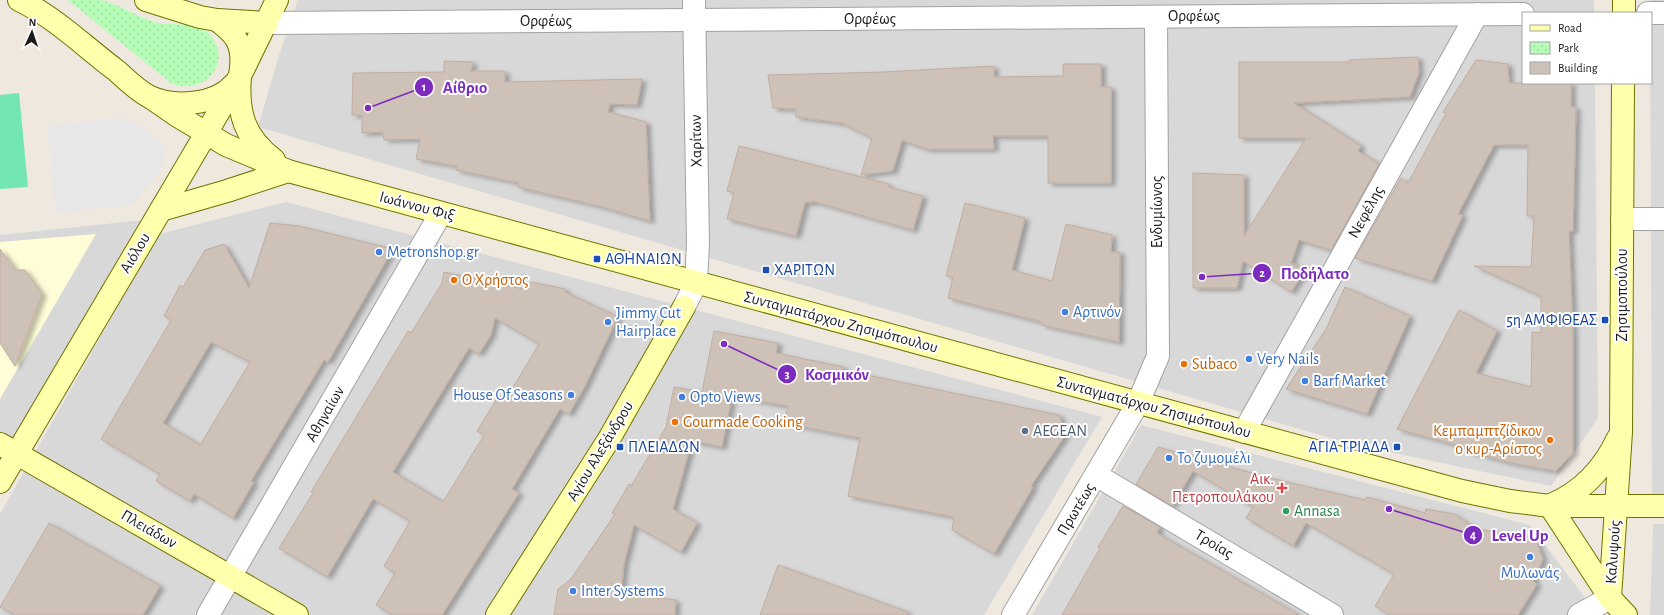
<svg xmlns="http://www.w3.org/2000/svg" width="1664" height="615" font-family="'Alegreya Sans',sans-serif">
  <defs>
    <pattern id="park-dots" width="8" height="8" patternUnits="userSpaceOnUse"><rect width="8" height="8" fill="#b6feb8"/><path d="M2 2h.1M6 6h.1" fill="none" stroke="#9cd99e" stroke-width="1.8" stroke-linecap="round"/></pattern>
    <filter id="shadow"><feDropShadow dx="4.5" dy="2.5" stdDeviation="2" flood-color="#0004"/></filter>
  </defs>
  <rect width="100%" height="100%" fill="#eee8df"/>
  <!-- residential -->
  <g fill="#d9d8d8">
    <path d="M 298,0 L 1594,0 L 1594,13 L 1523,13 L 1523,83 L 1595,83 L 1598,418 L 1551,486 L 1351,444 L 258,127 L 279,55 Z"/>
    <path d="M 1650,0 L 1664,0 L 1664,496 L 1652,496 Z"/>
    <path d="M 286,202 L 1102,417 L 984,615 L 0,615 L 0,514 L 159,234 Z"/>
    <path d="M 144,220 L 0,464 L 0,235 Z"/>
    <path d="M 1141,425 L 1530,525 L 1598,615 L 1032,615 Z"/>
    <path d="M 1653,524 L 1664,524 L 1664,615 L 1650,615 Z"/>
  </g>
  <!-- education -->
  <path fill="#fffdd7" d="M 96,234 L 0,399 L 0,242 Z"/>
  <!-- park -->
  <path fill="url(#park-dots)" d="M 68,0 C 78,0 91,0 101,0 C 120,4 137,17 155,22 C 173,27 196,20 210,35 C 234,61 205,97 171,83 Z"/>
  <!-- pitch -->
  <path fill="#74e6b4" d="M 19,93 L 28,187 L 0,189 L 0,95 Z"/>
  <!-- parking -->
  <path fill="#e7e7e7" d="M 127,118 L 151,132 L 164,147 L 161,170 L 132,205 L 56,213 L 47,126 Z"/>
  <!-- building -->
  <g fill="#cec1b8" stroke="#c1ada0" fill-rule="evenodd" filter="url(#shadow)">
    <path d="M 1418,57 L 1419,72 L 1410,97 L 1294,103 L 1361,146 L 1358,151 L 1379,164 L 1331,250 L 1299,240 L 1291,263 L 1306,269 L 1291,292 L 1243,261 L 1237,288 L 1193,288 L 1193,173 L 1244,175 L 1244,236 L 1306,138 L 1239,138 L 1239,62 L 1349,62 L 1349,60 Z"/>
    <path d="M 1476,60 L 1508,64 L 1509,83 L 1571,83 L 1571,107 L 1576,107 L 1573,231 L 1569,231 L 1573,333 L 1573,453 L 1556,471 L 1511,463 L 1467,451 L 1468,448 L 1397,429 L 1459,310 L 1497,331 L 1476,373 L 1531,387 L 1532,332 L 1541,333 L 1541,296 L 1474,266 L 1531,267 L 1534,216 L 1527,216 L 1528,145 L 1494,145 L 1458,214 L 1463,215 L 1432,281 L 1355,258 L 1401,178 L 1408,183 L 1446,113 L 1443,112 Z"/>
    <path d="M 444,61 L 473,62 L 471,71 L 505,71 L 505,82 L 642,79 L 637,105 L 610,104 L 608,112 L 646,122 L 650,221 L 599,206 L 518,187 L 519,183 L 456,170 L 457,166 L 416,159 L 420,139 L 384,140 L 383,132 L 362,133 L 362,115 L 352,115 L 353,73 L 444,72 Z"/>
    <path d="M 1063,64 L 1101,64 L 1101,87 L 1111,87 L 1111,183 L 1048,183 L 1048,136 L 993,136 L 994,149 L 926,149 L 902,140 L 893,171 L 861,175 L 872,138 L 842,123 L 796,117 L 795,109 L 773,108 L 768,75 L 884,72 L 994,66 L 994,77 L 1063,76 Z"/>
    <path d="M 739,146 L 889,184 L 888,187 L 923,196 L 913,230 L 812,201 L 812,203 L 805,202 L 796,236 L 727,219 L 734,193 L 727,191 Z"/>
    <path d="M 965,203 L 1025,218 L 1012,270 L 1052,281 L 1066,224 L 1112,235 L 1111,252 L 1120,252 L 1119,342 L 1042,325 L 1042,322 L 948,298 L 953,277 L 946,276 Z"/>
    <path d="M 270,223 L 299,226 L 393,249 L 328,362 L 324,360 L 251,481 L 254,482 L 233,518 L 194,494 L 190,501 L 156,481 L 160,474 L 101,439 L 171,320 L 164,316 L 180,285 L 183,287 L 205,250 L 224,244 L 249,288 ZM 211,342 L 250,362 L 200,445 L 163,423 Z"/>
    <path d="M 0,249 L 16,270 L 25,270 L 42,294 L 15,366 L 0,343 Z"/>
    <path d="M 444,272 L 528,290 L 531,282 L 565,289 L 565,292 L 618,317 L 585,386 L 569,414 L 560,409 L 512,489 L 519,493 L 442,615 L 392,615 L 376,605 L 395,573 L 384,566 L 410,521 L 373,499 L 327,577 L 279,548 L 313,493 L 311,492 L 408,331 L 411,333 L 442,283 ZM 495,318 L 539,344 L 506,399 L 499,395 L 477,431 L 484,435 L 443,502 L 393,472 L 469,348 L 479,354 L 491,335 Z"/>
    <path d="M 1345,287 L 1410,316 L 1367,414 L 1286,389 L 1326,329 Z"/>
    <path d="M 714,331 L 778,343 L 776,353 L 844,367 L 843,370 L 1059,415 L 1066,434 L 1031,486 L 1033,487 L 994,554 L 952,530 L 954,517 L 848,496 L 860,438 L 784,423 L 788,406 L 732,396 L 722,447 L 692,441 L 673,509 L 697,523 L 681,552 L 634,525 L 624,564 L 621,594 L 676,600 L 675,615 L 554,615 L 558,589 L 571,579 L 615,514 L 612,513 L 629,484 L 631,486 L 666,427 L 674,387 L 702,392 Z"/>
    <path d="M 1158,447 L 1270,478 L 1365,500 L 1367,497 L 1425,513 L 1426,509 L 1454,514 L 1476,529 L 1535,538 L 1543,559 L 1533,581 L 1537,584 L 1518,615 L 1390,615 L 1375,606 L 1394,574 L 1306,523 L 1293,546 L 1246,518 L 1253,507 L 1193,471 L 1172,506 L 1136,484 Z"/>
    <path d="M 1123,506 L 1160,527 L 1157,533 L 1299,615 L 1062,615 L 1100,548 L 1098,547 Z"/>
    <path d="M 49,523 L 160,586 L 143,615 L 15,615 L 0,607 Z"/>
    <path d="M 778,565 L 908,612 L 907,615 L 760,615 Z"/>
  </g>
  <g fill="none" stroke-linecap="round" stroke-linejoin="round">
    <defs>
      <g id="street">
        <path d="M 1648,13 L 1664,13"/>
        <path d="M 267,23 L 1523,14"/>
        <path d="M 1622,219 L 1664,219"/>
        <path d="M 684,307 L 696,283 L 698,243 L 694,0"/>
        <path d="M 1244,432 L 1477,14"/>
        <path d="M 1096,475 L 1332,615"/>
        <path d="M 208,615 L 441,213"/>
        <path d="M 1013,615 L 1138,403 L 1158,356 L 1156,17"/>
        <path d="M 1579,615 L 1610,598"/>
      </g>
      <g id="secondary">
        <path d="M 19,0 C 55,17 85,47 117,71 C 127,80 138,91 150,97 C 174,108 215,105 233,85"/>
        <path d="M 146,0 L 200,17 L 217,20 L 267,23"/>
        <path d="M 1624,13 L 1624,0"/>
        <path d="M 217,20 C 223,25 230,30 235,37 C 243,49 242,62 240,76 C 237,113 244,137 274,160"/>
        <path d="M 150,97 L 176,115 L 226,145 L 288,171 L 1462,491 L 1510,501 L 1550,506 L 1664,506"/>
        <path d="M 161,210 L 227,191 L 288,171"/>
        <path d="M 0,444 L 297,615"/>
        <path d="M 0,482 L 240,76 L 277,0"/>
        <path d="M 1551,505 C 1582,492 1604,468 1618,438"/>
        <path d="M 1550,506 L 1610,598 L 1626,615"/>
        <path d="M 1610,598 L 1621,432 L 1623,83"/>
        <path d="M 497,615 L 609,439 L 684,307"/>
      </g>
    </defs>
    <!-- street casing -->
    <use href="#street" stroke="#a2a2a2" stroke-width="24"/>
    <!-- secondary casing -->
    <use href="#secondary" stroke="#6e7400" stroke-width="24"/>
    <!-- street -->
    <use href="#street" stroke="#fff" stroke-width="22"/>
    <!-- secondary -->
    <use href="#secondary" stroke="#ffffac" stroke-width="22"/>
  </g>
  <!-- markers -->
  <g fill="#3f7fe0" stroke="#fff" stroke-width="1.5">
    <circle cx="379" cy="252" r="4"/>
    <circle cx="1065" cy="312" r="4"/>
    <circle cx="608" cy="322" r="4"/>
    <circle cx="1249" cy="359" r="4"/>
    <circle cx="1305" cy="381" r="4"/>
    <circle cx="571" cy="395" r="4"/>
    <circle cx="682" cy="397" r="4"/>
    <circle cx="1169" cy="458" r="4"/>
    <circle cx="1530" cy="557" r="4"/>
    <circle cx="573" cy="591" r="4"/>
  </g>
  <g fill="#1a4fb4" stroke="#fff" stroke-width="1.5">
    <rect x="593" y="255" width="8" height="8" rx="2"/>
    <rect x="762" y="266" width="8" height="8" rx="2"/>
    <rect x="1601" y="316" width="8" height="8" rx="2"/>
    <rect x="616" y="443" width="8" height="8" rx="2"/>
    <rect x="1393" y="443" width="8" height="8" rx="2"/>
  </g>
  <g fill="#e8710a" stroke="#fff" stroke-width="1.5">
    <circle cx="454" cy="280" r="4"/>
    <circle cx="1184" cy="364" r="4"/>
    <circle cx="675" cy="422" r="4"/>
    <circle cx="1550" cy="440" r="4"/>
  </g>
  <circle fill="#5c6f8a" stroke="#fff" stroke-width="1.5" cx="1025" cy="431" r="4"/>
  <path fill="#e0444e" stroke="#fff" stroke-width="1.5" d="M1280 482h4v4h4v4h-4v4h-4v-4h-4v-4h4z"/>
  <circle fill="#2e9e5b" stroke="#fff" stroke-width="1.5" cx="1286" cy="511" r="4"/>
  <g text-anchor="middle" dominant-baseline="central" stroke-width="4" stroke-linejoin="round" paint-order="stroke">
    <!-- street labels -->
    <g font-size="16" fill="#1b1b1b" stroke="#fff">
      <text x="1194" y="16">Ορφέως</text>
      <text x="870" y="19">Ορφέως</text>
      <text x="546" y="21">Ορφέως</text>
      <text transform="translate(696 141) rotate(-91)">Χαρίτων</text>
      <text transform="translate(417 206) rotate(15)">Ιωάννου Φιξ</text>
      <text transform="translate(1157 212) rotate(-90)">Ενδυμίωνος</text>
      <text transform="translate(1366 212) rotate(-61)">Νεφέλης</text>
      <text transform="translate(135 253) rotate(-59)">Αιόλου</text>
      <text transform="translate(1622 295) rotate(-90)">Ζησιμοπούλου</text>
      <text transform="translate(841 322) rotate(15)">Συνταγματάρχου Ζησιμόπουλου</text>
      <text transform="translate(1154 407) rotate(15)">Συνταγματάρχου Ζησιμόπουλου</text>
      <text transform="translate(325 414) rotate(-60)">Αθηναίων</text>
      <text transform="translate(600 451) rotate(-59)">Αγίου Αλεξάνδρου</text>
      <text transform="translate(1076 509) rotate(-59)">Πρωτέως</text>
      <text transform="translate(149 529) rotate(30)">Πλειάδων</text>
      <text transform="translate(1214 544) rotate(31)">Τροίας</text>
      <text transform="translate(1613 552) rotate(-86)">Καλυψούς</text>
    </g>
    <!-- shop labels -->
    <g font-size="16" fill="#366cbe" stroke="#fff" text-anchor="start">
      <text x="387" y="252">Metronshop.gr</text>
      <text x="1073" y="312">Αρτινόν</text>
      <text x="616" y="313">Jimmy Cut<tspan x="616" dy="18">Hairplace</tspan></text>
      <text x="1257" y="359">Very Nails</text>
      <text x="1313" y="381">Barf Market</text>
      <text x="563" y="395" text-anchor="end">House Of Seasons</text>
      <text x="690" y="397">Opto Views</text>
      <text x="1177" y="458">Το ζυμομέλι</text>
      <text x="1530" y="573" text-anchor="middle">Μυλωνάς</text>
      <text x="581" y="591">Inter Systems</text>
    </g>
    <!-- transit labels -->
    <g font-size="16" fill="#164399" stroke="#fff" text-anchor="start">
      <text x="605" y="259">ΑΘΗΝΑΙΩΝ</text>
      <text x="774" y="270">ΧΑΡΙΤΩΝ</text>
      <text x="1597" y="320" text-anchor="end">5η ΑΜΦΙΘΕΑΣ</text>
      <text x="628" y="447">ΠΛΕΙΑΔΩΝ</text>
      <text x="1389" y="447" text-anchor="end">ΑΓΙΑ ΤΡΙΑΔΑ</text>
    </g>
    <!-- food labels -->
    <g font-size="16" fill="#c56008" stroke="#fff" text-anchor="start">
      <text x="462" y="280">Ο Χρήστος</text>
      <text x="1192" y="364">Subaco</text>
      <text x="683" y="422">Gourmade Cooking</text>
      <text x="1542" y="431" text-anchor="end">Κεμπαμπτζίδικον<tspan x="1542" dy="18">ο κυρ-Αρίστος</tspan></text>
    </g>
    <!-- service labels -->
    <g font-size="16" fill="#4e5e75" stroke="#fff" text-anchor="start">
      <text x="1033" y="431">AEGEAN</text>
    </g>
    <!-- health labels -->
    <g font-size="16" fill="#be3a42" stroke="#fff" text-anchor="end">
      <text x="1274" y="479">Αικ.<tspan x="1274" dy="18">Πετροπουλάκου</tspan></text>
    </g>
    <!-- leisure labels -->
    <g font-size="16" fill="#27864d" stroke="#fff" text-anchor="start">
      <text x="1294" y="511">Annasa</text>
    </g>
  </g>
  <!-- callouts -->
  <path fill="none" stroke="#7b2cbf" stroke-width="1.5" d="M368 108L424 87M1202 277L1262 273M724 344L787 374M1389 509L1473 535"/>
  <g fill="#7b2cbf" stroke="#fff" stroke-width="1.5">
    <circle cx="368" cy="108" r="4"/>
    <circle cx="1202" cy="277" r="4"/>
    <circle cx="724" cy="344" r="4"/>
    <circle cx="1389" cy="509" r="4"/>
    <circle cx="424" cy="87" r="10"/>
    <circle cx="1262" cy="273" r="10"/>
    <circle cx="787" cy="374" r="10"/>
    <circle cx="1473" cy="535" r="10"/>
  </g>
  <g font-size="12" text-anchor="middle" font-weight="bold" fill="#fff">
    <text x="424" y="91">1</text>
    <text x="1262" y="277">2</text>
    <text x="787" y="378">3</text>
    <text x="1473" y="539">4</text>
  </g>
  <g font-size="17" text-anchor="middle" font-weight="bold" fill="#7b2cbf" stroke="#fff" stroke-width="4" stroke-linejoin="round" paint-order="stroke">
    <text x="465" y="93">Αίθριο</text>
    <text x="1315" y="279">Ποδήλατο</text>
    <text x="837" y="380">Κοσμικόν</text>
    <text x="1520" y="541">Level Up</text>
  </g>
  <!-- legend -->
  <rect x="1522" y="12" width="130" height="72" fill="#ffffff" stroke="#a4a4a4"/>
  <rect x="1530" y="25" width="20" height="6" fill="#ffffac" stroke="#a4a4a4"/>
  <text x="1558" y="32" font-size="12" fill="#1b1b1b">Road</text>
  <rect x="1530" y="42" width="20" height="12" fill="url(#park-dots)" stroke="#a4a4a4"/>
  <text x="1558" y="52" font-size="12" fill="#1b1b1b">Park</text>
  <rect x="1530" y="62" width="20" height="12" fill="#cec1b8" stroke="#a4a4a4"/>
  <text x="1558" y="72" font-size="12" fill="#1b1b1b">Building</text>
  <!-- north arrow -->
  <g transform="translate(32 32) rotate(3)" stroke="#ffffff" stroke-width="3" paint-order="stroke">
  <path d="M0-3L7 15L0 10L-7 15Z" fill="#1b1b1b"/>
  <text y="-6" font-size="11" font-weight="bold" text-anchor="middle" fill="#1b1b1b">N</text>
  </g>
</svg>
